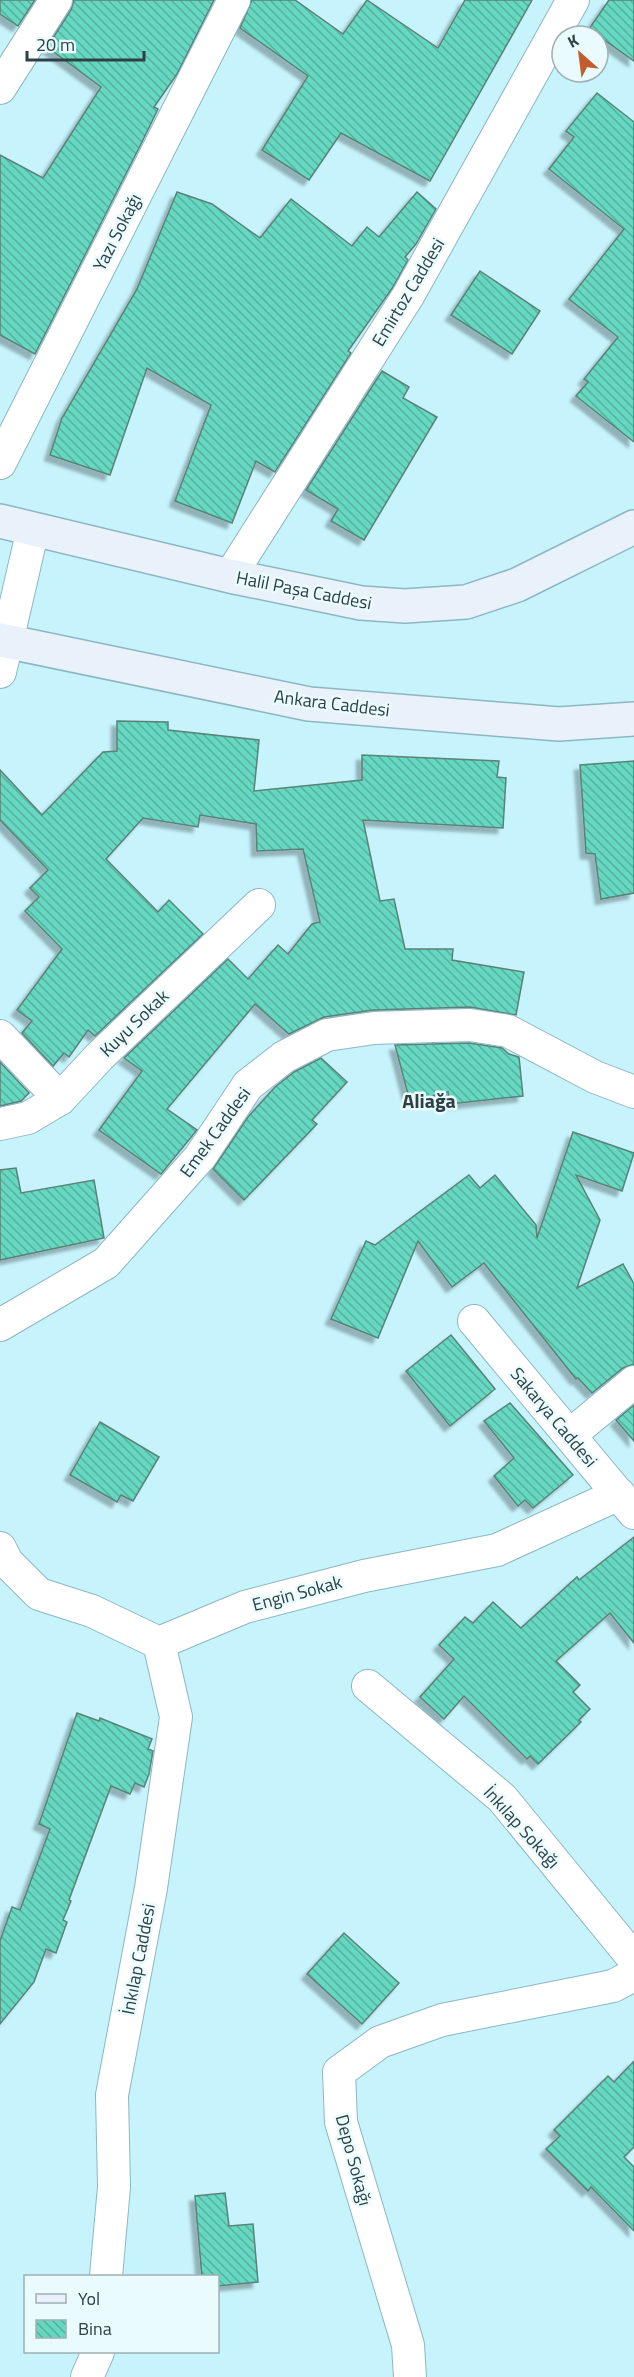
<svg xmlns="http://www.w3.org/2000/svg" width="634" height="2377" font-family="'Titillium Web',sans-serif">
  <defs>
    <pattern id="building-back-hatch" width="6" height="6" patternUnits="userSpaceOnUse" patternTransform="scale(1.5)"><rect width="6" height="6" fill="#66d8c1"/><path d="M-1 5l2 2M0 0l6 6M5-1l2 2" fill="none" stroke="#54b19e"/></pattern>
    <filter id="shadow"><feDropShadow dx="-5.5" dy="5.5" stdDeviation="1.5" flood-color="#0004"/></filter>
  </defs>
  <rect width="100%" height="100%" fill="#c7f3fc"/>
  <!-- building -->
  <g fill="url(#building-back-hatch)" stroke="#5a8278" stroke-width="1.5" filter="url(#shadow)">
    <path d="M 0,0 L 35,0 L 18,26 L 0,14 Z"/>
    <path d="M 74,0 L 214,0 L 177,74 L 154,107 L 158,109 L 141,144 L 35,354 L 0,335 L 0,155 L 43,178 L 101,87 L 47,47 L 71,10 Z"/>
    <path d="M 252,0 L 295,0 L 343,34 L 367,0 L 438,48 L 465,0 L 532,0 L 430,181 L 341,133 L 309,180 L 262,150 L 308,76 L 240,28 Z"/>
    <path d="M 609,0 L 634,0 L 634,61 L 589,29 Z"/>
    <path d="M 597,93 L 634,122 L 634,442 L 576,396 L 588,382 L 584,379 L 618,337 L 569,299 L 624,229 L 549,169 L 574,137 L 566,131 Z"/>
    <path d="M 177,192 L 212,204 L 260,238 L 291,199 L 352,246 L 367,227 L 379,237 L 417,192 L 436,209 L 416,244 L 405,257 L 408,260 L 393,287 L 348,351 L 351,353 L 275,472 L 256,461 L 232,523 L 175,501 L 211,405 L 147,368 L 110,475 L 50,455 L 62,418 L 137,289 Z"/>
    <path d="M 480,271 L 540,311 L 512,354 L 451,315 Z"/>
    <path d="M 382,371 L 409,387 L 403,398 L 437,417 L 364,540 L 331,521 L 338,509 L 306,490 Z"/>
    <path d="M 117,721 L 168,722 L 168,730 L 259,740 L 254,791 L 362,780 L 362,755 L 499,761 L 497,777 L 506,778 L 503,828 L 363,820 L 380,901 L 394,899 L 405,949 L 453,949 L 452,960 L 524,972 L 516,1015 L 470,1007 L 373,1010 L 324,1017 L 289,1034 L 255,1004 L 167,1109 L 197,1130 L 161,1174 L 99,1130 L 142,1071 L 124,1058 L 228,959 L 248,979 L 278,945 L 288,954 L 312,924 L 320,922 L 303,849 L 257,851 L 256,824 L 200,815 L 198,827 L 143,818 L 106,859 L 158,912 L 169,900 L 203,934 L 95,1036 L 88,1030 L 69,1057 L 64,1053 L 53,1066 L 22,1033 L 32,1021 L 17,1010 L 62,949 L 25,911 L 39,897 L 30,888 L 48,870 L 0,820 L 0,770 L 42,815 L 103,752 L 117,751 Z"/>
    <path d="M 634,761 L 634,893 L 601,899 L 595,854 L 586,853 L 580,765 Z"/>
    <path d="M 469,1043 L 502,1048 L 509,1054 L 519,1057 L 523,1096 L 450,1104 L 448,1092 L 417,1100 L 415,1093 L 408,1094 L 395,1045 Z"/>
    <path d="M 321,1058 L 347,1082 L 312,1120 L 317,1124 L 244,1200 L 213,1169 L 248,1117 L 275,1087 L 294,1072 Z"/>
    <path d="M 0,1062 L 29,1093 L 21,1101 L 0,1106 Z"/>
    <path d="M 573,1132 L 634,1153 L 622,1191 L 576,1175 L 600,1220 L 577,1288 L 623,1264 L 634,1284 L 634,1364 L 623,1368 L 592,1393 L 578,1378 L 576,1379 L 484,1263 L 452,1287 L 418,1241 L 378,1338 L 331,1319 L 366,1241 L 375,1245 L 469,1175 L 480,1188 L 495,1175 L 536,1225 L 537,1238 Z"/>
    <path d="M 16,1168 L 21,1193 L 94,1180 L 104,1238 L 0,1260 L 0,1170 Z"/>
    <path d="M 451,1335 L 495,1389 L 450,1426 L 406,1371 Z"/>
    <path d="M 510,1403 L 573,1475 L 533,1508 L 525,1500 L 518,1506 L 494,1476 L 514,1458 L 484,1421 Z"/>
    <path d="M 634,1405 L 634,1441 L 616,1420 Z"/>
    <path d="M 100,1422 L 159,1457 L 133,1501 L 121,1495 L 117,1502 L 70,1475 Z"/>
    <path d="M 634,1537 L 634,1643 L 610,1613 L 556,1661 L 580,1685 L 573,1692 L 590,1709 L 579,1720 L 581,1722 L 538,1764 L 530,1756 L 527,1759 L 464,1696 L 444,1719 L 420,1697 L 454,1659 L 439,1645 L 465,1617 L 473,1623 L 493,1602 L 521,1628 L 577,1577 L 579,1580 Z"/>
    <path d="M 77,1713 L 99,1721 L 100,1718 L 152,1739 L 148,1749 L 153,1751 L 149,1774 L 144,1787 L 135,1783 L 130,1794 L 111,1786 L 69,1900 L 71,1901 L 63,1920 L 67,1922 L 56,1953 L 46,1949 L 34,1982 L 0,2024 L 0,1941 L 12,1907 L 20,1910 L 50,1829 L 39,1824 Z"/>
    <path d="M 344,1933 L 399,1983 L 362,2024 L 307,1974 Z"/>
    <path d="M 634,2061 L 634,2147 L 624,2157 L 634,2167 L 634,2231 L 591,2187 L 588,2191 L 546,2149 L 560,2136 L 554,2130 L 608,2076 L 614,2082 Z"/>
    <path d="M 225,2193 L 229,2226 L 253,2224 L 258,2282 L 218,2286 L 218,2277 L 202,2277 L 195,2196 Z"/>
  </g>
  <g fill="none" stroke-linecap="round" stroke-linejoin="round">
    <defs>
      <g id="street">
        <path d="M 0,88 L 56,0"/>
        <path d="M 0,463 L 234,0"/>
        <path d="M 230,576 L 408,296 L 573,0"/>
        <path d="M 0,672 L 33,529"/>
        <path d="M 0,1036 L 60,1099"/>
        <path d="M 0,1124 L 28,1118 L 60,1099 L 99,1057 L 259,905"/>
        <path d="M 474,1321 L 634,1513"/>
        <path d="M 0,1325 L 106,1263 L 200,1157 L 248,1085 L 284,1057 L 327,1035 L 374,1028 L 434,1026 L 470,1025 L 508,1031 L 595,1077 L 634,1092"/>
        <path d="M 570,1435 L 634,1382"/>
        <path d="M 0,1548 L 7,1562 L 39,1594 L 92,1611 L 159,1643 L 245,1607 L 364,1576 L 497,1550 L 619,1494"/>
        <path d="M 368,1686 L 502,1798 L 634,1959"/>
        <path d="M 106,2276 L 114,2187 L 112,2095 L 151,1888 L 176,1717 L 159,1643"/>
        <path d="M 87,2377 L 98,2352"/>
        <path d="M 410,2377 L 408,2345 L 341,2122 L 339,2072 L 380,2042 L 442,2020 L 613,1986 L 634,1975"/>
      </g>
      <g id="secondary">
        <path d="M 0,521 L 230,576 L 361,603 L 405,606 L 466,602 L 517,585 L 634,527"/>
        <path d="M 0,640 L 309,704 L 559,724 L 634,719"/>
      </g>
    </defs>
    <!-- street casing -->
    <use href="#street" stroke="#8db7c0" stroke-width="34"/>
    <!-- secondary casing -->
    <use href="#secondary" stroke="#8db7c0" stroke-width="36"/>
    <!-- street -->
    <use href="#street" stroke="#fff" stroke-width="32"/>
    <!-- secondary -->
    <use href="#secondary" stroke="#e9f2fb" stroke-width="33"/>
  </g>
  <g text-anchor="middle" dominant-baseline="central" stroke-width="5" stroke-linejoin="round" paint-order="stroke">
    <!-- street labels -->
    <g font-size="18" fill="#2e4043" stroke="#eafbfe">
      <text transform="translate(117 232) rotate(-63)">Yazı Sokağı</text>
      <text transform="translate(408 292) rotate(-59)">Emirtoz Caddesi</text>
      <text transform="translate(304 590) rotate(11)">Halil Paşa Caddesi</text>
      <text transform="translate(332 703) rotate(7)">Ankara Caddesi</text>
      <text transform="translate(134 1023) rotate(-44)">Kuyu Sokak</text>
      <text transform="translate(215 1132) rotate(-54)">Emek Caddesi</text>
      <text transform="translate(554 1417) rotate(50)">Sakarya Caddesi</text>
      <text transform="translate(297 1593) rotate(-15)">Engin Sokak</text>
      <text transform="translate(522 1827) rotate(48)">İnkılap Sokağı</text>
      <text transform="translate(138 1959) rotate(-79)">İnkılap Caddesi</text>
      <text transform="translate(354 2160) rotate(75)">Depo Sokağı</text>
    </g>
    <!-- neighbourhood labels -->
    <g font-size="20" font-weight="bold" fill="#2e4043" stroke="#eafbfe">
      <text x="429" y="1100">Aliağa</text>
    </g>
  </g>
  <!-- legend -->
  <rect x="24" y="2275" width="195" height="78" fill="#eafbfe" stroke="#9fb0b3" stroke-width="1.5"/>
  <rect x="36" y="2294" width="30" height="9" fill="#e9f2fb" stroke="#9fb0b3" stroke-width="1.5"/>
  <text x="78" y="2305" font-size="18" fill="#2e4043">Yol</text>
  <rect x="36" y="2320" width="30" height="18" fill="url(#building-back-hatch)" stroke="#9fb0b3" stroke-width="1.5"/>
  <text x="78" y="2335" font-size="18" fill="#2e4043">Bina</text>
  <!-- north arrow -->
  <g transform="translate(580 54) rotate(332)"><circle r="28" fill="#eafbfe" stroke="#9fb0b3" stroke-width="1.5"/>
  <path d="M0-4.5L10 22L0 15L-10 22Z" fill="#c35d2e"/>
  <text y="-9" font-size="16" font-weight="bold" text-anchor="middle" fill="#2e4043">K</text>
  </g>
  <!-- scale -->
  <path d="M27 51v9h117v-9" fill="none" stroke="#2e4043" stroke-width="3"/>
  <text x="36" y="51" font-size="18" fill="#2e4043" stroke="#eafbfe" stroke-width="4.5" paint-order="stroke">20 m</text>
</svg>
